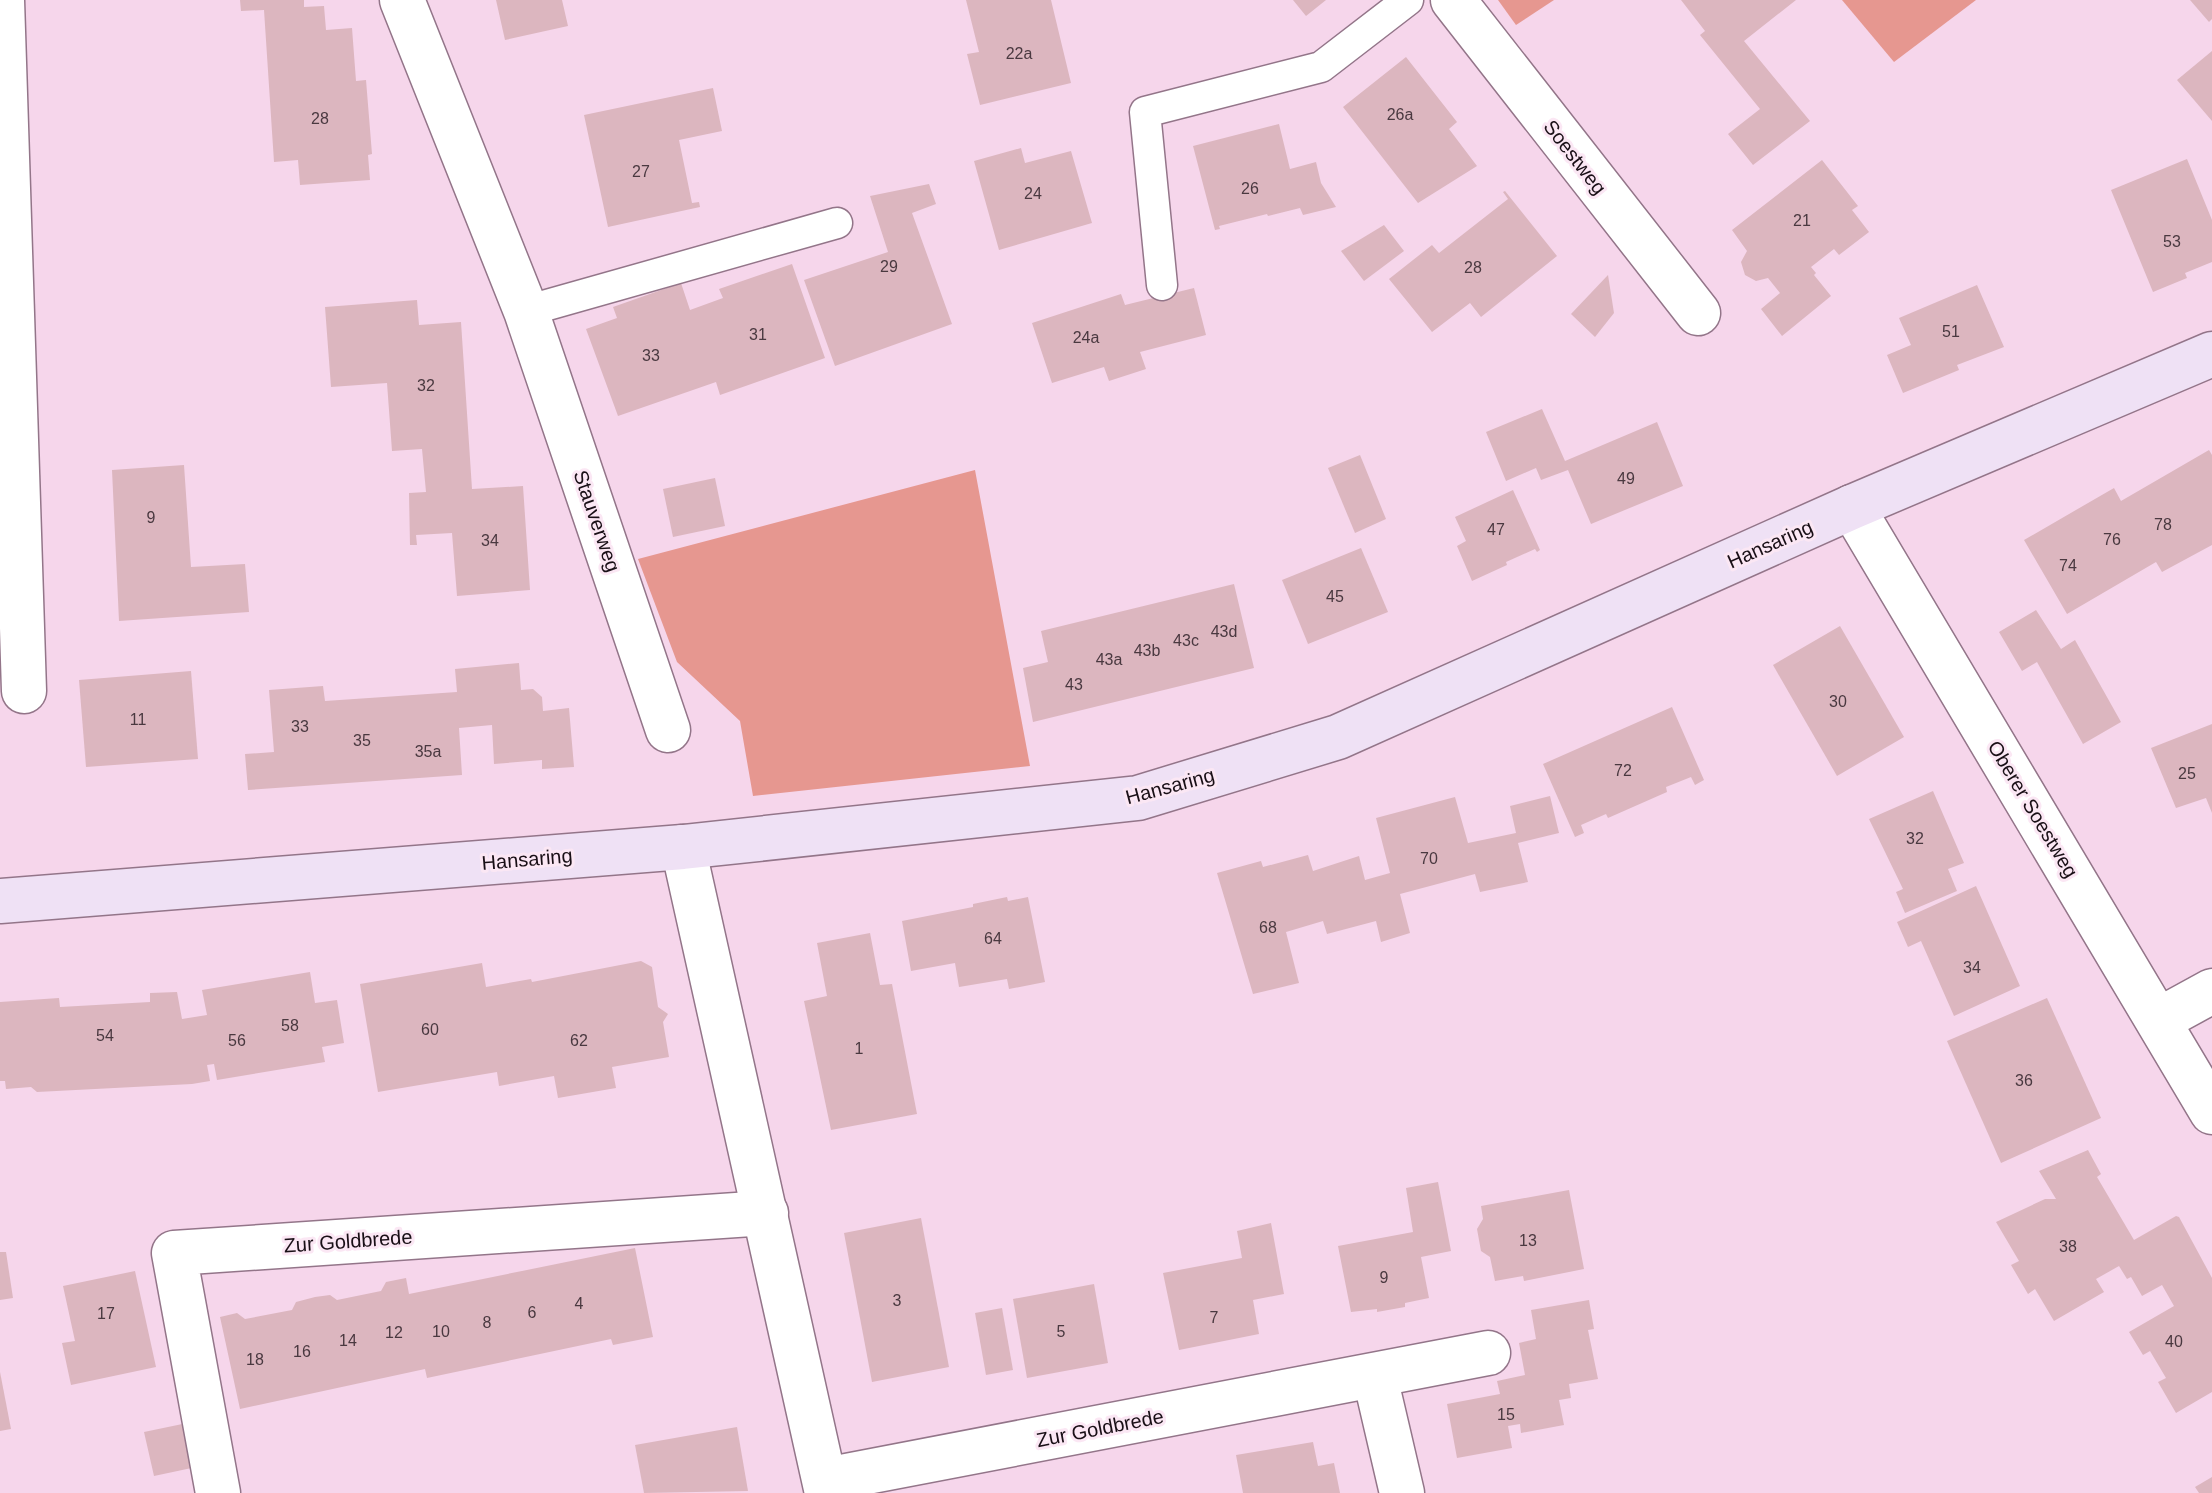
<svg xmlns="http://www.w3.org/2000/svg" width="2212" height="1493" font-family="Helvetica,sans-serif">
  <rect width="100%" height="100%" fill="#f6d6eb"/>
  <!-- green -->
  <g fill="#e69790">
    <path d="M 1498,0 L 1554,0 L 1516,25 Z"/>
    <path d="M 1842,0 L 1976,0 L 1894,62 Z"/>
    <path d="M 975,470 L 1030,766 L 753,796 L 740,721 L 677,662 L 638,559 Z"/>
  </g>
  <!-- building -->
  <g fill="#dcb6bf">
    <path d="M 240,0 L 304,0 L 304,7 L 324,6 L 326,30 L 352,28 L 356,81 L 366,80 L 372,154 L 368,155 L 370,180 L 300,185 L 298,160 L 274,162 L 264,10 L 241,11 Z"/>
    <path d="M 496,0 L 562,0 L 568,26 L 505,40 Z"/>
    <path d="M 966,0 L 1051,0 L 1071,83 L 980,105 L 967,54 L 979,52 Z"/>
    <path d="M 1293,0 L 1326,0 L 1306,16 Z"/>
    <path d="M 1681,0 L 1796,0 L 1744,41 L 1810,121 L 1753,165 L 1728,134 L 1760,109 L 1700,35 L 1705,31 Z"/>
    <path d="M 2190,0 L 2212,0 L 2212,19 L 2209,22 Z"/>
    <path d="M 2212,51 L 2212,121 L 2177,80 Z"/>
    <path d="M 1406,57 L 1457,122 L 1449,129 L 1477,166 L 1418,203 L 1343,107 Z"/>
    <path d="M 713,88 L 722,131 L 679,140 L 692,203 L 699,202 L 700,207 L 608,227 L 584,115 Z"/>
    <path d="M 1279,124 L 1290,169 L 1316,162 L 1321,183 L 1336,207 L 1303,215 L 1300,208 L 1268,216 L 1267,214 L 1219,226 L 1220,229 L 1215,230 L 1193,146 Z"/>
    <path d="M 1021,148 L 1025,163 L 1071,151 L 1092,223 L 999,250 L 974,161 Z"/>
    <path d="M 2187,159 L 2212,220 L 2212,262 L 2185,273 L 2187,278 L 2153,292 L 2111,190 Z"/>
    <path d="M 1822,160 L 1858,206 L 1852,210 L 1869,232 L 1839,255 L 1834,249 L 1811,267 L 1816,273 L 1814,275 L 1831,296 L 1782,336 L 1761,309 L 1780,293 L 1768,278 L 1756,281 L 1745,275 L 1741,262 L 1747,251 L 1732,230 Z"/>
    <path d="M 929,184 L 936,204 L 912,213 L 952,324 L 835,366 L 804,280 L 888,252 L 870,196 Z"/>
    <path d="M 1505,191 L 1557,256 L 1481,317 L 1470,303 L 1432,332 L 1389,279 L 1432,245 L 1439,253 L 1508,199 L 1503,192 Z"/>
    <path d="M 1384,225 L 1404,251 L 1364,281 L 1341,251 Z"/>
    <path d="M 792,264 L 825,358 L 720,395 L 716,382 L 618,416 L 586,329 L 617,318 L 613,307 L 681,283 L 690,310 L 723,298 L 719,289 Z"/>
    <path d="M 1608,275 L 1614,313 L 1595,337 L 1571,314 Z"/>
    <path d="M 1977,285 L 2004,347 L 1957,365 L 1959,370 L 1903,393 L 1887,355 L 1911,345 L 1899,318 Z"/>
    <path d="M 1194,288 L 1206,335 L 1140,352 L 1146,369 L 1109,381 L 1104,367 L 1052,383 L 1032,323 L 1121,294 L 1125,305 Z"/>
    <path d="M 417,300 L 419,325 L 461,322 L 472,489 L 523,486 L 530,590 L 457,596 L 452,533 L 416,535 L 417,545 L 410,545 L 409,493 L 426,492 L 422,449 L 392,451 L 387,383 L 331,387 L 325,307 Z"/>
    <path d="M 1542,409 L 1565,461 L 1657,422 L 1683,486 L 1591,524 L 1568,470 L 1541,480 L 1536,468 L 1506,481 L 1486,432 Z"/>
    <path d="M 2209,450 L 2212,455 L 2212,545 L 2162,572 L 2156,562 L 2067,614 L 2024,540 L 2114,488 L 2121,501 Z"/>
    <path d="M 1360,455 L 1386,519 L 1355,533 L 1328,468 Z"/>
    <path d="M 184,465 L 191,567 L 245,564 L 249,612 L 119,621 L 112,470 Z"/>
    <path d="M 715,478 L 725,526 L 673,537 L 663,489 Z"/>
    <path d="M 1513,490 L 1540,550 L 1537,552 L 1535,549 L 1506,562 L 1507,565 L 1472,581 L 1457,546 L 1466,541 L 1455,517 Z"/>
    <path d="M 1361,548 L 1388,612 L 1308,644 L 1282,580 Z"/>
    <path d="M 1234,584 L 1254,668 L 1033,722 L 1023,668 L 1048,662 L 1041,631 Z"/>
    <path d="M 2036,610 L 2061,649 L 2075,640 L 2121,722 L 2083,744 L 2037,662 L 2022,671 L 1999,632 Z"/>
    <path d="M 1840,626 L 1904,737 L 1837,776 L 1773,665 Z"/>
    <path d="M 519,663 L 521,690 L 533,689 L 542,697 L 543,711 L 569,708 L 574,767 L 542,769 L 542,760 L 494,764 L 492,725 L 459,728 L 462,775 L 248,790 L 245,754 L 274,752 L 269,690 L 323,686 L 325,701 L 457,692 L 455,669 Z"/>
    <path d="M 191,671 L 198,759 L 86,767 L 79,680 Z"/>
    <path d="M 1672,707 L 1704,780 L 1695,785 L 1691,777 L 1666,787 L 1667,792 L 1608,818 L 1606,814 L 1581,825 L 1584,833 L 1575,837 L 1543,764 Z"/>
    <path d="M 2212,724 L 2212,813 L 2206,798 L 2176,808 L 2151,748 Z"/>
    <path d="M 1933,791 L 1964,863 L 1948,869 L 1957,891 L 1905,913 L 1896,892 L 1903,889 L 1869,819 Z"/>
    <path d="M 1550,796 L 1559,833 L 1518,843 L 1528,882 L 1480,892 L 1475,874 L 1400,894 L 1410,933 L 1381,942 L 1376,921 L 1327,934 L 1323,921 L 1286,932 L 1299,983 L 1253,994 L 1217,873 L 1261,861 L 1263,867 L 1308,855 L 1313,871 L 1359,856 L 1365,880 L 1390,873 L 1376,818 L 1455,797 L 1468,843 L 1516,833 L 1510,806 Z"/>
    <path d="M 1976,886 L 2020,986 L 1954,1016 L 1921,941 L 1908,947 L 1897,922 Z"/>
    <path d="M 1007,897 L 1008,901 L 1028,897 L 1045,982 L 1009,989 L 1007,979 L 959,987 L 955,963 L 911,971 L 902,921 L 973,907 L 973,904 Z"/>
    <path d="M 870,933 L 880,985 L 892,984 L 917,1114 L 831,1130 L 804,1001 L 827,996 L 817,943 Z"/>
    <path d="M 641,961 L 652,967 L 658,1007 L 668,1014 L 663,1022 L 669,1057 L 612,1067 L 616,1088 L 558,1098 L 554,1076 L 499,1086 L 497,1072 L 378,1092 L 360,984 L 482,963 L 486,987 L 531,979 L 532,982 Z"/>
    <path d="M 310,972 L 315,1003 L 337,1000 L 344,1043 L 322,1047 L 325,1062 L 217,1080 L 214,1064 L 207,1065 L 210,1081 L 192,1084 L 37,1092 L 31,1087 L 6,1089 L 5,1081 L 0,1081 L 0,1002 L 59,998 L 60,1007 L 150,1002 L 150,993 L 177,992 L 182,1019 L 207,1015 L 202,990 Z"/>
    <path d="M 2047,998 L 2101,1118 L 2001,1163 L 1947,1041 Z"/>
    <path d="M 2088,1150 L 2101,1174 L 2097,1177 L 2134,1240 L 2176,1216 L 2179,1217 L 2212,1278 L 2212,1392 L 2176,1413 L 2158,1382 L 2166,1378 L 2150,1351 L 2143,1355 L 2129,1332 L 2174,1306 L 2162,1285 L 2142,1296 L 2131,1277 L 2127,1279 L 2119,1266 L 2096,1279 L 2104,1292 L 2054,1321 L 2035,1289 L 2028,1294 L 2011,1265 L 2019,1261 L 1996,1222 L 2045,1199 L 2056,1199 L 2039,1171 Z"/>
    <path d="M 1438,1182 L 1451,1251 L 1421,1257 L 1429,1298 L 1405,1303 L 1405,1307 L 1377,1312 L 1377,1309 L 1351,1312 L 1338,1246 L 1413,1232 L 1406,1188 Z"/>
    <path d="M 1569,1190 L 1584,1269 L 1524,1281 L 1523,1276 L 1495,1281 L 1490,1257 L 1481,1251 L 1477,1229 L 1483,1219 L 1481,1206 Z"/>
    <path d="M 921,1218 L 949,1367 L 872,1382 L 844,1233 Z"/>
    <path d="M 1271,1223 L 1284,1294 L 1253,1300 L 1259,1334 L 1179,1350 L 1163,1273 L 1242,1258 L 1237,1231 Z"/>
    <path d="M 635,1248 L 653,1337 L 613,1345 L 611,1339 L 427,1378 L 425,1369 L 240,1409 L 220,1317 L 237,1313 L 245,1319 L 292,1310 L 296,1302 L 315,1297 L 330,1295 L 337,1300 L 381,1291 L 386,1282 L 406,1278 L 409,1294 Z"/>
    <path d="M 0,1252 L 6,1252 L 13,1298 L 0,1300 Z"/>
    <path d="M 135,1271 L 156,1367 L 71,1385 L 62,1343 L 75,1341 L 63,1286 Z"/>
    <path d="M 1094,1284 L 1108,1363 L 1027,1378 L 1013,1299 Z"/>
    <path d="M 1589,1300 L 1594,1329 L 1588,1330 L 1598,1379 L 1569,1384 L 1571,1398 L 1559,1400 L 1564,1425 L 1521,1433 L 1520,1424 L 1508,1426 L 1512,1448 L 1457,1458 L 1447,1404 L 1500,1394 L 1497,1381 L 1525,1375 L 1519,1343 L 1536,1339 L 1531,1310 Z"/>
    <path d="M 1002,1308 L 1013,1370 L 986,1375 L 975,1313 Z"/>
    <path d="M 0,1372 L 11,1429 L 0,1431 Z"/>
    <path d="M 192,1422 L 201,1466 L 154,1476 L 144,1432 Z"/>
    <path d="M 737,1427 L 748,1491 L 644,1493 L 635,1445 Z"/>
    <path d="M 1313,1442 L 1318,1466 L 1334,1463 L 1340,1493 L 1243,1493 L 1236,1455 Z"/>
    <path d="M 2212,1477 L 2212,1493 L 2199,1493 L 2195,1487 Z"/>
  </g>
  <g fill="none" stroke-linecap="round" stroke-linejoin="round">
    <defs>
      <g id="lane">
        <path d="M 1162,285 L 1145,112 L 1321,67 L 1408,0"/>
        <path d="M 526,311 L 837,223"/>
      </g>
      <g id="street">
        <path d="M 2,0 L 24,691"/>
        <path d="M 402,0 L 526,311 L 668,730"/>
        <path d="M 1453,0 L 1698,313"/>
        <path d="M 1852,507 L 2212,1112"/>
        <path d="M 683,847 L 827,1493"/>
        <path d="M 2159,1020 L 2212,991"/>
        <path d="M 1375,1377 L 1402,1493"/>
        <path d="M 825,1480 L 1488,1353"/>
        <path d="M 218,1493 L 174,1253 L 766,1213"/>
      </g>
      <path id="secondary" d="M 0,901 L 683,847 L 1138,798 L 1338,737 L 1852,507 L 2212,354"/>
    </defs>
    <!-- lane casing -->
    <use href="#lane" stroke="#937589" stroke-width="33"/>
    <!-- street casing -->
    <use href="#street" stroke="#937589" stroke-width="47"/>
    <!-- secondary casing -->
    <use href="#secondary" stroke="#937589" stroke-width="47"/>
    <!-- lane -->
    <use href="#lane" stroke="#fff" stroke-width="30"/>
    <!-- street -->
    <use href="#street" stroke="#fff" stroke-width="44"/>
    <!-- secondary -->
    <use href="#secondary" stroke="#efe1f5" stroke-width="44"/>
  </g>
  <g text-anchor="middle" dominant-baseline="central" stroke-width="6" stroke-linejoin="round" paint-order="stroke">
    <!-- number labels -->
    <g font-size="16" fill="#4a3940">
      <text x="1019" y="53">22a</text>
      <text x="1400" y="114">26a</text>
      <text x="320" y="118">28</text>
      <text x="641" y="171">27</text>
      <text x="1250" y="188">26</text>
      <text x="1033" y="193">24</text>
      <text x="1802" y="220">21</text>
      <text x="2172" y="241">53</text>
      <text x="889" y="266">29</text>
      <text x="1473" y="267">28</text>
      <text x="1951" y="331">51</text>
      <text x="758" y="334">31</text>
      <text x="1086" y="337">24a</text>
      <text x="651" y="355">33</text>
      <text x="426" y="385">32</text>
      <text x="1626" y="478">49</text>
      <text x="151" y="517">9</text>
      <text x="2163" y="524">78</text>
      <text x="1496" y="529">47</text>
      <text x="2112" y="539">76</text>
      <text x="490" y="540">34</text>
      <text x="2068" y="565">74</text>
      <text x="1335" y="596">45</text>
      <text x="1224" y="631">43d</text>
      <text x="1186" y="640">43c</text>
      <text x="1147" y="650">43b</text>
      <text x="1109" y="659">43a</text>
      <text x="1074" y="684">43</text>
      <text x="1838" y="701">30</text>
      <text x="138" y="719">11</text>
      <text x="300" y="726">33</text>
      <text x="362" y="740">35</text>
      <text x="428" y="751">35a</text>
      <text x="1623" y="770">72</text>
      <text x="2187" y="773">25</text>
      <text x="1915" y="838">32</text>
      <text x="1429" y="858">70</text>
      <text x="1268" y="927">68</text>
      <text x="993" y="938">64</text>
      <text x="1972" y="967">34</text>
      <text x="290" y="1025">58</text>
      <text x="430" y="1029">60</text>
      <text x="105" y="1035">54</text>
      <text x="237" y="1040">56</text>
      <text x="579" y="1040">62</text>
      <text x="859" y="1048">1</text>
      <text x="2024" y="1080">36</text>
      <text x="1528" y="1240">13</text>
      <text x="2068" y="1246">38</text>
      <text x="1384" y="1277">9</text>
      <text x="897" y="1300">3</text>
      <text x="579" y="1303">4</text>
      <text x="532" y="1312">6</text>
      <text x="106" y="1313">17</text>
      <text x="1214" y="1317">7</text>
      <text x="487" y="1322">8</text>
      <text x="441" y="1331">10</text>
      <text x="1061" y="1331">5</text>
      <text x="394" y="1332">12</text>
      <text x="348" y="1340">14</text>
      <text x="2174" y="1341">40</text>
      <text x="302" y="1351">16</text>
      <text x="255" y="1359">18</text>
      <text x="1506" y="1414">15</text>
    </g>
    <!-- street labels -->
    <g font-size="20" fill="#190f16" stroke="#fbe7f4">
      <text transform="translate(1575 157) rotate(52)">Soestweg</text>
      <text transform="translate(597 521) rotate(71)">Stauverweg</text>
      <text transform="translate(1770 544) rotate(-24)">Hansaring</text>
      <text transform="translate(1170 786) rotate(-15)">Hansaring</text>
      <text transform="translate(2033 809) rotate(59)">Oberer Soestweg</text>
      <text transform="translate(527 859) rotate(-5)">Hansaring</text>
      <text transform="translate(348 1241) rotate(-4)">Zur Goldbrede</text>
      <text transform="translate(1100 1428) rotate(-11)">Zur Goldbrede</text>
    </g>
  </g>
</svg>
